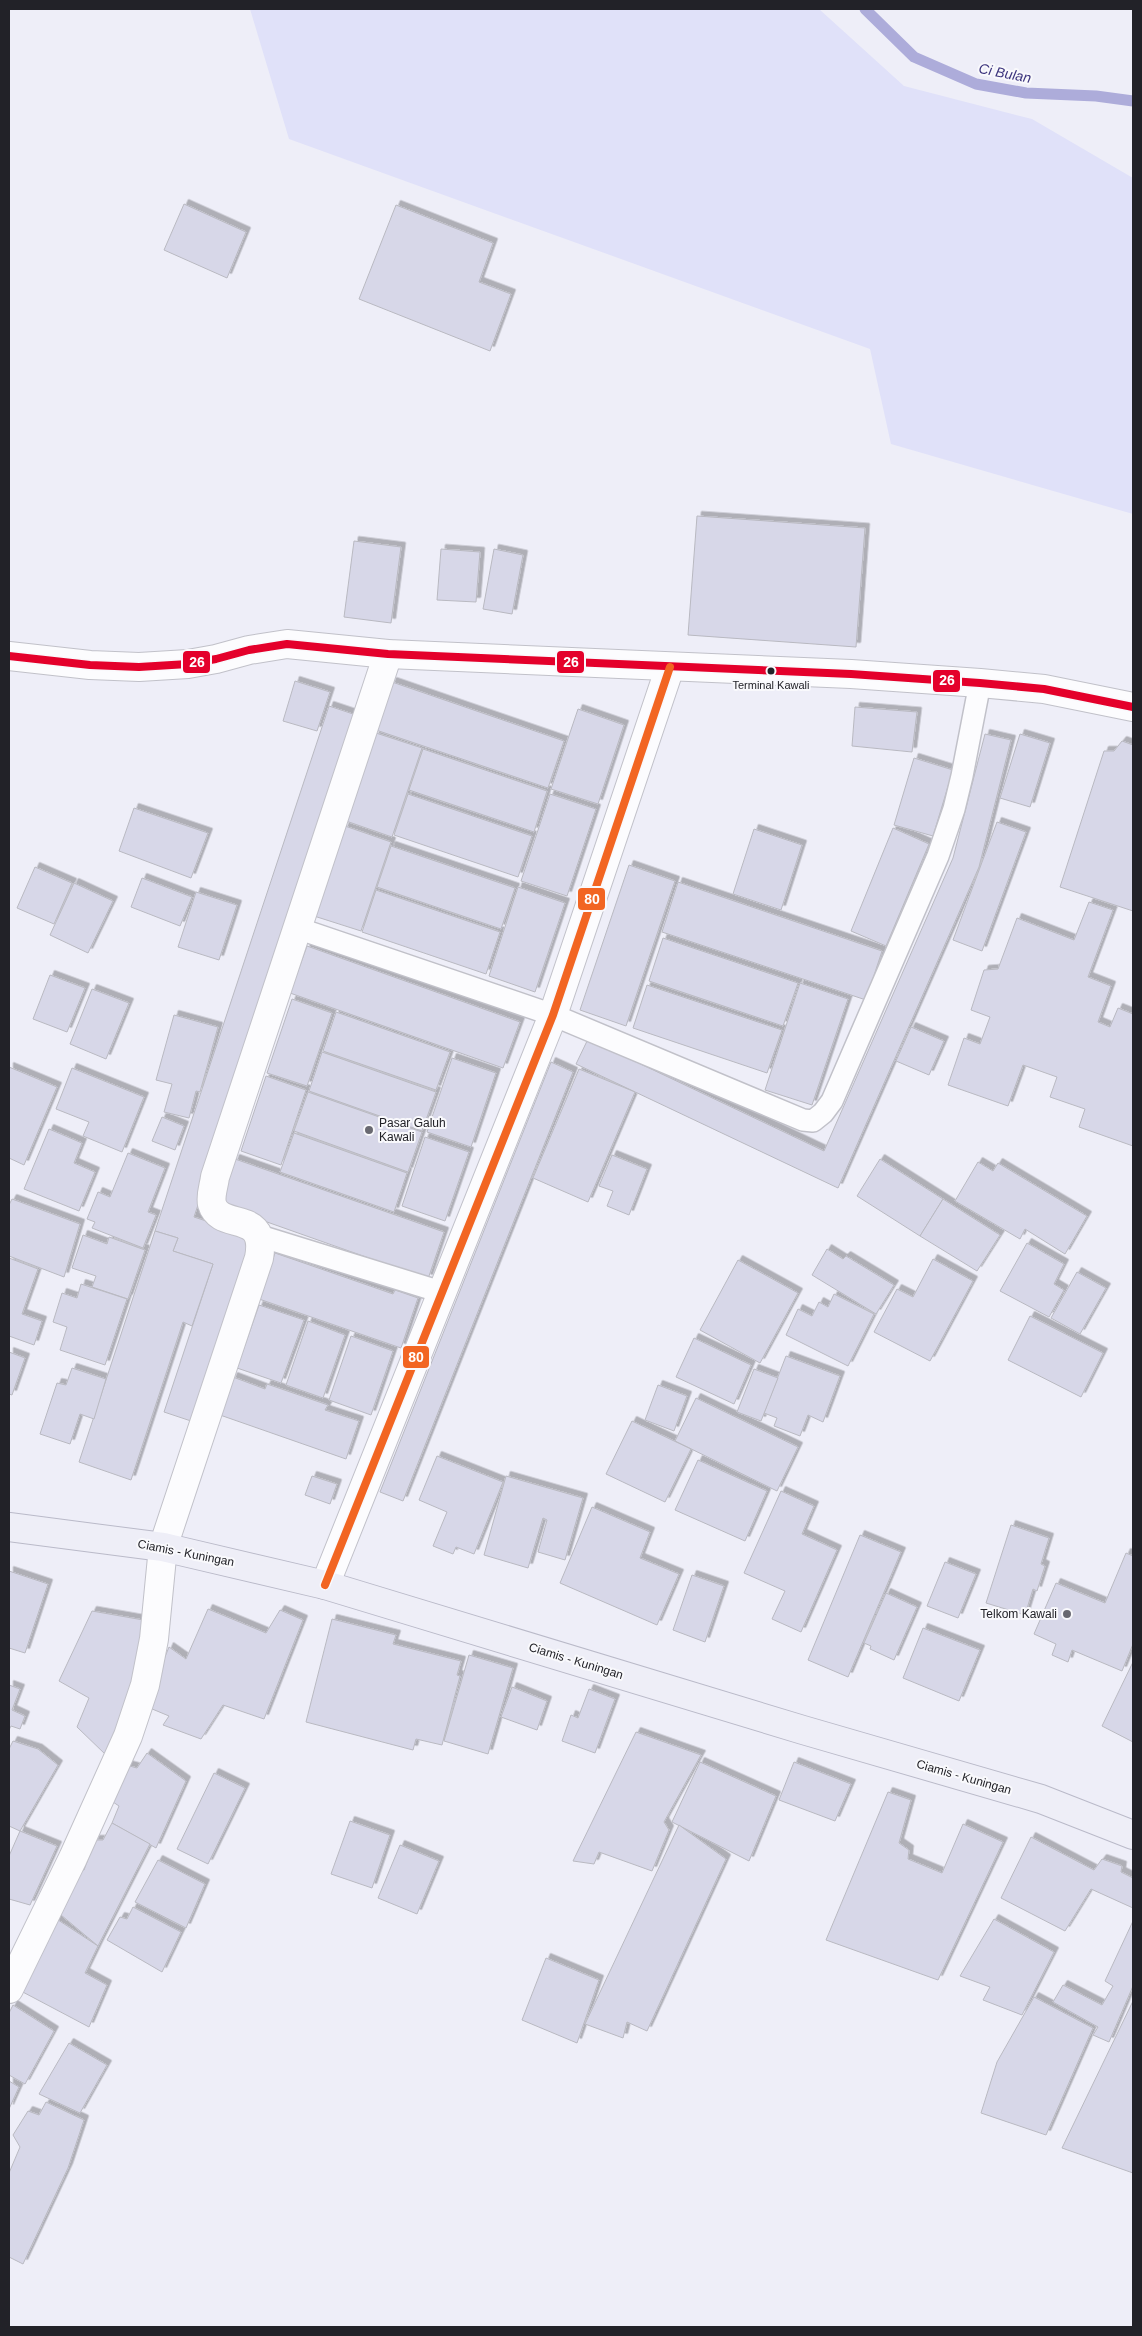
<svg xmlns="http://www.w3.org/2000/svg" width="1142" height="2336" font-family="Arial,sans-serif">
  <defs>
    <filter id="shadow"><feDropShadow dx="4.5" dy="-4.5" stdDeviation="0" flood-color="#0004"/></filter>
  </defs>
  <rect width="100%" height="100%" fill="#eeeef8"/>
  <!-- green -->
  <path fill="#e0e1f9" d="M 250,9 L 819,9 L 904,86 L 1032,119 L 1133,178 L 1133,514 L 891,444 L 870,349 L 289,139 Z"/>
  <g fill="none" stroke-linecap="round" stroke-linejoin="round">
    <!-- stream -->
    <path stroke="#adacda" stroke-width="11" d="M 865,9 L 914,57 L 976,84 L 1026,93 L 1096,96 L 1133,101"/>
  </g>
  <!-- building -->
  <g fill="#d7d7e8" stroke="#b9b9c1" filter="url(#shadow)">
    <path d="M 184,204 L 246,232 L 227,278 L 164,250 Z"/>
    <path d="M 396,205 L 493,243 L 479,282 L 511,294 L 490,351 L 359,299 Z"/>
    <path d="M 697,516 L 865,528 L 856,647 L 688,635 Z"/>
    <path d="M 354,541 L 401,547 L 391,623 L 344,617 Z"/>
    <path d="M 441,549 L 480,552 L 476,602 L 437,600 Z"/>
    <path d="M 494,549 L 523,555 L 512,614 L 483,609 Z"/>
    <path d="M 295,681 L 330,692 L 317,731 L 283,721 Z"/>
    <path d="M 392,682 L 564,741 L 548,788 L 376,730 Z"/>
    <path d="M 329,706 L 359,716 L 194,1217 L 255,1237 L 194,1422 L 164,1412 L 213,1264 L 173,1251 L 178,1238 L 155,1231 Z"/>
    <path d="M 855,707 L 917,712 L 912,752 L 852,746 Z"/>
    <path d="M 578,709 L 624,725 L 598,804 L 551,789 Z"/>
    <path d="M 376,733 L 422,748 L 392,837 L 346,821 Z"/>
    <path d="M 985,734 L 1011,740 L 979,867 L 838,1188 L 576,1064 L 588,1039 L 824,1151 L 953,858 Z"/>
    <path d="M 1020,734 L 1050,743 L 1030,807 L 1000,798 Z"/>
    <path d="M 1122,741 L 1133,745 L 1133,911 L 1060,887 L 1104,751 L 1114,751 Z"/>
    <path d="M 423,749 L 547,791 L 534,832 L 409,790 Z"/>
    <path d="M 914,758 L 953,770 L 933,836 L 894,825 Z"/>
    <path d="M 408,794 L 532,836 L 518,877 L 394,835 Z"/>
    <path d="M 550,794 L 596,809 L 567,896 L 521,881 Z"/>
    <path d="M 134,808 L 208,833 L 191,878 L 119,851 Z"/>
    <path d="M 997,822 L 1026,832 L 982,951 L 953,940 Z"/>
    <path d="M 345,826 L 391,842 L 361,931 L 314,916 Z"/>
    <path d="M 893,828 L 929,844 L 886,946 L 851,931 Z"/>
    <path d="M 754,829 L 802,845 L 781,910 L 733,894 Z"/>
    <path d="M 391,846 L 515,888 L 501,929 L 377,887 Z"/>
    <path d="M 629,865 L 675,881 L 626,1026 L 580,1010 Z"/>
    <path d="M 35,867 L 72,883 L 54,924 L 17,908 Z"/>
    <path d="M 142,878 L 192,897 L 180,926 L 131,907 Z"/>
    <path d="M 678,882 L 882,951 L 866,1000 L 662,932 Z"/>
    <path d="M 74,883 L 113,901 L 88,953 L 50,935 Z"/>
    <path d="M 518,887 L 565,903 L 535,992 L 489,976 Z"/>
    <path d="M 376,890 L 500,932 L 486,974 L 362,932 Z"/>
    <path d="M 196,892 L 237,905 L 219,960 L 178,947 Z"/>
    <path d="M 1089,902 L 1113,910 L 1088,977 L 1111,986 L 1098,1022 L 1110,1027 L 1118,1008 L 1133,1014 L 1133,1146 L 1079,1127 L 1085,1109 L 1050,1097 L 1057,1077 L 1023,1065 L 1008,1106 L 948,1085 L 964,1038 L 980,1044 L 990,1017 L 971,1010 L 984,970 L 998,969 L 1017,918 L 1074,940 Z"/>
    <path d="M 663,938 L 798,983 L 783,1026 L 649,981 Z"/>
    <path d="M 307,946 L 520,1022 L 503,1068 L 290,993 Z"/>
    <path d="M 50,975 L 85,988 L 67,1032 L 33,1019 Z"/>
    <path d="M 800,983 L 848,999 L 812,1105 L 765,1090 Z"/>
    <path d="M 647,985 L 782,1030 L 767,1073 L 633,1028 Z"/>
    <path d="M 92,989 L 129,1003 L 106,1059 L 70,1044 Z"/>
    <path d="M 292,999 L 332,1013 L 307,1086 L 267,1073 Z"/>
    <path d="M 336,1012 L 450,1052 L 436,1090 L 323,1051 Z"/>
    <path d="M 174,1015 L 218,1027 L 200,1092 L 196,1091 L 189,1118 L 164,1112 L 172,1084 L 156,1080 Z"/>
    <path d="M 911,1027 L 944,1041 L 929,1075 L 896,1061 Z"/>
    <path d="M 322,1052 L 436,1092 L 422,1131 L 309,1091 Z"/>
    <path d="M 452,1058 L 496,1073 L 471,1147 L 427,1132 Z"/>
    <path d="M 551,1062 L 573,1072 L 403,1501 L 380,1492 Z"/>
    <path d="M 9,1067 L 57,1087 L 24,1165 L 9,1158 Z"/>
    <path d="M 72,1068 L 144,1097 L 122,1152 L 83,1136 L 89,1122 L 56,1109 Z"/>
    <path d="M 579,1069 L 635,1092 L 588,1202 L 533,1178 Z"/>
    <path d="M 266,1076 L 306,1090 L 281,1165 L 241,1151 Z"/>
    <path d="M 308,1092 L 422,1132 L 408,1172 L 294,1131 Z"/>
    <path d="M 162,1117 L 184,1126 L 175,1150 L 152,1141 Z"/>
    <path d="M 49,1129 L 82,1143 L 74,1163 L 95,1172 L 79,1211 L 24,1189 Z"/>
    <path d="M 294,1133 L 407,1173 L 394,1212 L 280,1172 Z"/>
    <path d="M 425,1137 L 469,1152 L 445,1221 L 402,1206 Z"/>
    <path d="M 128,1153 L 165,1168 L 148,1212 L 156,1215 L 143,1248 L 92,1228 L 95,1222 L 87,1219 L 98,1192 L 110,1197 Z"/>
    <path d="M 612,1155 L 647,1169 L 629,1215 L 607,1206 L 613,1191 L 599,1186 Z"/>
    <path d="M 235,1159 L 444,1232 L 428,1279 L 219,1205 Z"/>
    <path d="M 880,1159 L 943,1199 L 920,1236 L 857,1196 Z"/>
    <path d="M 978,1162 L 993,1171 L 998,1163 L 1087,1216 L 1065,1254 L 1025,1229 L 1020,1239 L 955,1201 Z"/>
    <path d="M 12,1199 L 80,1224 L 64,1277 L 9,1256 L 9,1205 Z"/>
    <path d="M 943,1199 L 1000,1235 L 977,1271 L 920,1236 Z"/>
    <path d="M 155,1231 L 178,1238 L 173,1251 L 213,1264 L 192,1326 L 183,1322 L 131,1480 L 79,1462 Z"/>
    <path d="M 83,1235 L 107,1244 L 109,1237 L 145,1250 L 128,1299 L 92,1287 L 96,1276 L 72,1268 Z"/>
    <path d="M 1027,1243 L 1064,1264 L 1054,1284 L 1064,1290 L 1049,1317 L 1000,1291 Z"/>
    <path d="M 827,1249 L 843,1259 L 846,1256 L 894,1285 L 876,1314 L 812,1275 Z"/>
    <path d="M 275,1253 L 393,1294 L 395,1290 L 418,1298 L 401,1348 L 259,1299 Z"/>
    <path d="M 9,1258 L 38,1269 L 22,1314 L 42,1321 L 34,1345 L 9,1336 Z"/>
    <path d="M 933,1259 L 973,1281 L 930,1361 L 874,1332 L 897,1289 L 913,1297 Z"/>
    <path d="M 738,1260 L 798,1293 L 760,1363 L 700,1330 Z"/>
    <path d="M 1077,1272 L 1106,1288 L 1080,1334 L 1051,1318 Z"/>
    <path d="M 81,1284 L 127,1299 L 105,1365 L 60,1350 L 67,1327 L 53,1322 L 62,1293 L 77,1298 Z"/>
    <path d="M 834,1294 L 874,1314 L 848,1366 L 786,1335 L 798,1309 L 812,1316 L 819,1302 L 828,1307 Z"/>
    <path d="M 259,1305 L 304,1320 L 281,1383 L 237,1368 Z"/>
    <path d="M 1030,1316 L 1103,1353 L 1081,1397 L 1008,1360 Z"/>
    <path d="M 308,1321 L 345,1335 L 323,1398 L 286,1385 Z"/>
    <path d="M 351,1336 L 393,1351 L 371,1415 L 329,1400 Z"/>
    <path d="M 694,1338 L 751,1365 L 734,1404 L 676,1377 Z"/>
    <path d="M 9,1352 L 25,1358 L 12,1395 L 9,1394 Z"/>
    <path d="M 786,1356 L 840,1376 L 823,1422 L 808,1415 L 800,1436 L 774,1426 L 777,1418 L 764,1413 Z"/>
    <path d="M 72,1368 L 106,1379 L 94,1419 L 80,1414 L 70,1444 L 40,1434 L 57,1383 L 66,1385 Z"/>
    <path d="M 754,1369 L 778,1378 L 761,1421 L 737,1412 Z"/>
    <path d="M 233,1377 L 265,1389 L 267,1384 L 328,1405 L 325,1410 L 359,1421 L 346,1459 L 220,1415 Z"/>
    <path d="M 658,1385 L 687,1396 L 674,1431 L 645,1420 Z"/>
    <path d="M 696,1398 L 798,1447 L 777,1491 L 675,1441 Z"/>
    <path d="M 632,1421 L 691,1449 L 665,1502 L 606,1474 Z"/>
    <path d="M 437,1456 L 503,1482 L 474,1554 L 456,1547 L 453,1554 L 433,1546 L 447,1512 L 419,1500 Z"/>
    <path d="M 698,1460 L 767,1491 L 745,1541 L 675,1510 Z"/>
    <path d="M 312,1476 L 337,1484 L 330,1504 L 305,1495 Z"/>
    <path d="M 506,1476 L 583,1498 L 565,1560 L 538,1552 L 547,1520 L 543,1518 L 528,1568 L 484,1555 Z"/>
    <path d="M 781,1491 L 814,1506 L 802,1534 L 837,1550 L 801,1632 L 772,1619 L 785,1591 L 744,1573 Z"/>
    <path d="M 592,1507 L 650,1532 L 640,1558 L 679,1574 L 657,1625 L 560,1583 Z"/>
    <path d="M 1011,1525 L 1049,1538 L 1041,1564 L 1045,1566 L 1037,1591 L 1033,1589 L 1025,1615 L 986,1603 Z"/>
    <path d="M 860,1535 L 901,1552 L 848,1677 L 808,1660 Z"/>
    <path d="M 1126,1553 L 1133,1556 L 1133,1644 L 1122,1671 L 1072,1650 L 1068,1662 L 1052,1655 L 1056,1644 L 1034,1634 L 1056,1583 L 1105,1603 Z"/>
    <path d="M 945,1562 L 976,1574 L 958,1618 L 927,1606 Z"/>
    <path d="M 9,1571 L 48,1584 L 25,1653 L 9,1648 Z"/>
    <path d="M 692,1575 L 724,1586 L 705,1642 L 673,1630 Z"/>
    <path d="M 886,1593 L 917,1607 L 894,1660 L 870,1649 L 871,1646 L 864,1643 Z"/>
    <path d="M 208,1609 L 266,1633 L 280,1610 L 303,1620 L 264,1719 L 223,1705 L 201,1739 L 163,1725 L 169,1716 L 145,1706 L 169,1647 L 186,1659 Z"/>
    <path d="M 92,1611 L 149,1621 L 125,1719 L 106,1755 L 77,1727 L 89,1698 L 59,1681 Z"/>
    <path d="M 332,1619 L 396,1635 L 393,1644 L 461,1661 L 457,1675 L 460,1676 L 442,1745 L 416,1739 L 413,1750 L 306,1722 Z"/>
    <path d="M 923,1628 L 980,1650 L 959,1701 L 903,1678 Z"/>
    <path d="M 469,1655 L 513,1668 L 488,1754 L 444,1741 Z"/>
    <path d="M 1133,1662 L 1133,1742 L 1102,1726 Z"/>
    <path d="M 9,1685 L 20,1689 L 12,1710 L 25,1716 L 20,1729 L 11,1726 L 9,1730 Z"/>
    <path d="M 512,1687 L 547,1701 L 537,1730 L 501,1717 Z"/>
    <path d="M 589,1689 L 615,1699 L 595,1753 L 562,1741 L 571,1715 L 578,1718 Z"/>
    <path d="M 636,1732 L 701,1755 L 664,1822 L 669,1830 L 652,1871 L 599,1852 L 594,1864 L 573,1861 Z"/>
    <path d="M 13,1741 L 38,1749 L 58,1765 L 20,1831 L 9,1826 L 9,1749 Z"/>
    <path d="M 147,1753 L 186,1781 L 156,1848 L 112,1823 L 119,1806 L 110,1800 L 126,1765 L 137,1768 Z"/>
    <path d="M 700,1762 L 776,1796 L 749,1861 L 672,1822 Z"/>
    <path d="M 794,1762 L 851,1784 L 835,1821 L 779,1800 Z"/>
    <path d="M 214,1773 L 245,1788 L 208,1864 L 177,1849 Z"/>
    <path d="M 888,1792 L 911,1800 L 899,1843 L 909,1850 L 908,1859 L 942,1873 L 963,1824 L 1003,1842 L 938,1980 L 826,1940 Z"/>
    <path d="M 350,1821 L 390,1835 L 372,1888 L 331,1874 Z"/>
    <path d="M 112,1823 L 150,1844 L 98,1946 L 55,1910 L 77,1871 L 84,1870 L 95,1840 L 103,1840 Z"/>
    <path d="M 679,1825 L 726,1859 L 647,2031 L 627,2022 L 623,2038 L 585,2024 Z"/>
    <path d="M 20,1831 L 57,1846 L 30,1905 L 9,1899 L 9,1856 Z"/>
    <path d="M 1031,1837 L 1094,1870 L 1102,1859 L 1122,1866 L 1121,1872 L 1133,1878 L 1133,1908 L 1091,1889 L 1065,1931 L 1001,1898 Z"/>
    <path d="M 400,1845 L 439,1861 L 417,1914 L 378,1898 Z"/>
    <path d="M 158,1860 L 205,1884 L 186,1928 L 135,1902 Z"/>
    <path d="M 133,1907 L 181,1932 L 162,1972 L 107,1940 L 120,1917 L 127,1919 Z"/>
    <path d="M 52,1916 L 98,1946 L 85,1973 L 107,1985 L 89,2027 L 19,1990 Z"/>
    <path d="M 994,1919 L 1054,1952 L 1022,2015 L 983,2000 L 990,1987 L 960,1976 Z"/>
    <path d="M 1133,1921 L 1133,1986 L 1109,2042 L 1093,2035 L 1098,2027 L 1053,2002 L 1063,1985 L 1102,2005 L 1113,1986 L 1105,1981 Z"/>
    <path d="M 546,1958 L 599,1980 L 577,2043 L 522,2020 Z"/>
    <path d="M 1034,1997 L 1093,2028 L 1046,2135 L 981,2113 L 997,2062 Z"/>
    <path d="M 1133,2001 L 1133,2173 L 1062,2148 Z"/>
    <path d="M 13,2005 L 54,2031 L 25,2084 L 9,2075 L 9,2013 Z"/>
    <path d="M 69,2043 L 107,2065 L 80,2113 L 39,2094 Z"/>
    <path d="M 9,2081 L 19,2087 L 9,2109 Z"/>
    <path d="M 46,2102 L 84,2120 L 68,2168 L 23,2264 L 9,2257 L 9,2173 L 20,2147 L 13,2135 L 28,2111 L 39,2115 Z"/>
  </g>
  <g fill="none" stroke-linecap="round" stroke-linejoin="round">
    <defs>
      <g id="service">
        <path d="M 297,928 L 553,1015 L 803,1120 L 813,1121 L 823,1113 L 832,1101 L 938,856 L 954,809 L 962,776 L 980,683"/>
        <path d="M 260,1236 L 441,1292"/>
      </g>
      <g id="minor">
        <path d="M 9,656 L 90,665 L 139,667 L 188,664 L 216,659 L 249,650 L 287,644 L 388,654 L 851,674 L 980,683 L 1044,689 L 1133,707"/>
        <path d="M 325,1585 L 553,1015 L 670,667"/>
        <path d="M 9,1989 L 73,1858 L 128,1736 L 145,1685 L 154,1639 L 163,1547 L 259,1258 C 268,1208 220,1232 212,1204 C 210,1195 214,1186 215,1177 L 388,654"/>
      </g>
      <path id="trunk" d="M 9,1527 L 163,1547 L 325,1585 L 803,1730 L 1041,1799 L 1133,1835"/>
    </defs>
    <!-- service casing -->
    <use href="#service" stroke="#c1c1c9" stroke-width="24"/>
    <!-- minor casing -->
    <use href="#minor" stroke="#c1c1c9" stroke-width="30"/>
    <!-- trunk casing -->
    <use href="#trunk" stroke="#babac9" stroke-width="30"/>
    <!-- service -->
    <use href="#service" stroke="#fcfcfe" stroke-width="21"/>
    <!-- minor -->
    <use href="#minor" stroke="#fcfcfe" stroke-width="28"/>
    <!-- trunk -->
    <use href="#trunk" stroke="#eeeef7" stroke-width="28"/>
    <defs>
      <path id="bus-1" d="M 9,656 L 90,665 L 139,667 L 188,664 L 216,659 L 249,650 L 287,644 L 388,654 L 851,674 L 980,683 L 1044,689 L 1133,707"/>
      <path id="bus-2" d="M 325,1585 L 553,1015 L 670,667"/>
    </defs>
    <!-- bus-1 casing -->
    <use href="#bus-1" stroke="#f9f9fc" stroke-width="11"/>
    <!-- bus-2 casing -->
    <use href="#bus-2" stroke="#f9f9fc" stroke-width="11"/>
    <!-- bus-1 -->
    <use href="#bus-1" stroke="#e4002b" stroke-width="8"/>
    <!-- bus-2 -->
    <use href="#bus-2" stroke="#f26522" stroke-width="8"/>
  </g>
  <!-- markers -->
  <circle fill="#222228" stroke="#f9f9fc" stroke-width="2" cx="771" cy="671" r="4.5"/>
  <g fill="#696971" stroke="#f9f9fc" stroke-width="2">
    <circle cx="369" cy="1130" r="5"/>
    <circle cx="1067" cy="1614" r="5"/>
  </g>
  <g text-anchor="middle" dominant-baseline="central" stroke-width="4" stroke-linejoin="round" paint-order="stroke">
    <!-- bus labels -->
    <g font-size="11" fill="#222228" stroke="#f9f9fc">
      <text x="771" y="685">Terminal Kawali</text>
    </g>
    <!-- poi labels -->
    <g font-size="12" fill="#222228" stroke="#f9f9fc" text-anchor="start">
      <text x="379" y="1123">Pasar Galuh<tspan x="379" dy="14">Kawali</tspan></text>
      <text x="1057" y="1614" text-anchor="end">Telkom Kawali</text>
    </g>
    <!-- street labels -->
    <g font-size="12" fill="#222228" stroke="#f9f9fc">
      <text transform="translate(186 1553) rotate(11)">Ciamis - Kuningan</text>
      <text transform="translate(576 1661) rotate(17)">Ciamis - Kuningan</text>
      <text transform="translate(964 1777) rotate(16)">Ciamis - Kuningan</text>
    </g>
    <!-- water labels -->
    <g font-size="14" font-style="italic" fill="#3c347d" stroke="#f9f9fc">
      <text transform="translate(1005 73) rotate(11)">Ci Bulan</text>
    </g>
  </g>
  <g stroke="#f9f9fc" stroke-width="2">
    <rect x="556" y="650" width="29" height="24" rx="5" fill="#e4002b"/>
    <rect x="182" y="650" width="29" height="24" rx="5" fill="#e4002b"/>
    <rect x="932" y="669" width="29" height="24" rx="5" fill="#e4002b"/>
    <rect x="577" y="887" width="29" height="24" rx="5" fill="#f26522"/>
    <rect x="402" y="1345" width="28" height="24" rx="5" fill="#f26522"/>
  </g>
  <g font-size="14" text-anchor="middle" font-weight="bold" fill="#fff">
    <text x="571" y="667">26</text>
    <text x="197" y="667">26</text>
    <text x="947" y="685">26</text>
    <text x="592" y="904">80</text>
    <text x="416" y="1362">80</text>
  </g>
  <!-- border -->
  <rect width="1142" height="2336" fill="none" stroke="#222228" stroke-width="20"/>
</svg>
